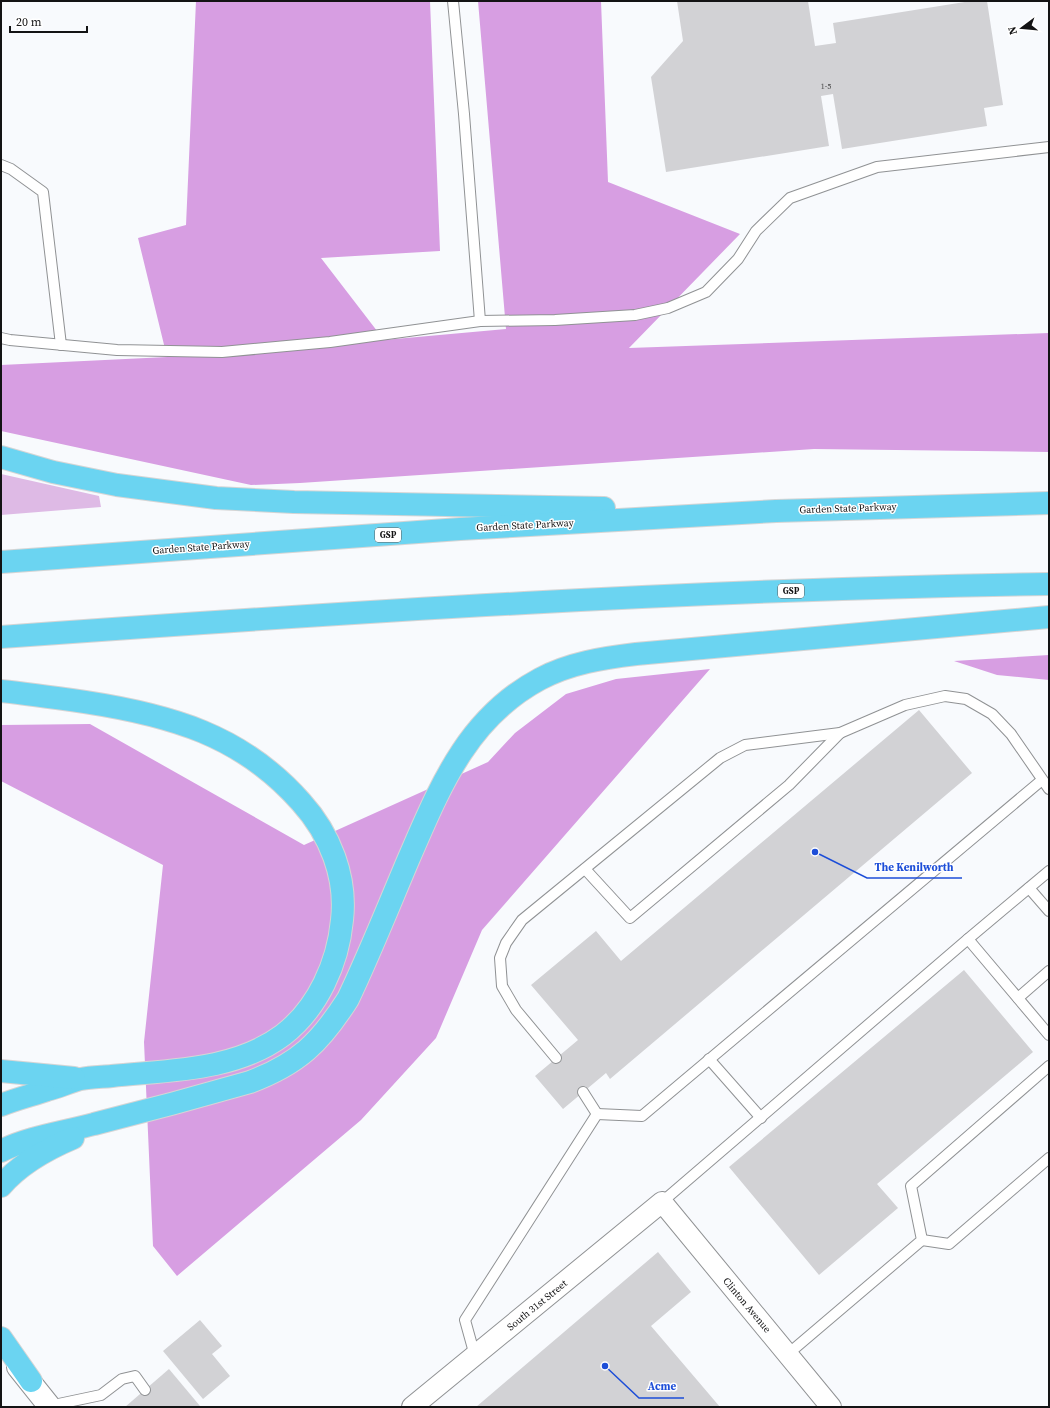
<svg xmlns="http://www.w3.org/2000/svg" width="1050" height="1408" font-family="'Source Serif 4',serif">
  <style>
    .green { fill: #debae5 }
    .forest { fill: #d79ee2 }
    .building { fill: #d2d2d5 }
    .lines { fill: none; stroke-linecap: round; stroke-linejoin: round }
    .service-casing { stroke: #909294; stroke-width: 12 }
    .minor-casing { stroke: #909294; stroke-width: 22 }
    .secondary-casing { stroke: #909294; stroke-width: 24 }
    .motorway-casing { stroke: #d5d5d5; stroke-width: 24 }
    .service { stroke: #fff; stroke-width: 10 }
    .minor { stroke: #fff; stroke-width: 20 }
    .secondary { stroke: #fff; stroke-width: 22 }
    .motorway { stroke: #6bd4f1; stroke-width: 22 }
    .labels { text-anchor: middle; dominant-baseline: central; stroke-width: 3; stroke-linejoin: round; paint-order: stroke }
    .number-label { font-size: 8px; fill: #434344 }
    .shield { fill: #fff; stroke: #5a5a5a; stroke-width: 1 }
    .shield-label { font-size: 9px; font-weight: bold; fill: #131314 }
    .street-label { font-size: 10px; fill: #131314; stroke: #fff }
    .leader { fill: none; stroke: #1d4ed8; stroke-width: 1.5 }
    .callout-dot { fill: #1d4ed8; stroke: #fff; stroke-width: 1.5 }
    .callout-label { font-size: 11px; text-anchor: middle; font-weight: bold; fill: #1d4ed8; stroke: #fff; stroke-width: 3; stroke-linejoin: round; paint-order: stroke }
  </style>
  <rect width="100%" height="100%" fill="#f8fafd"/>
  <path class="green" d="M1,474l98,22 2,11 -100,8z"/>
  <g class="forest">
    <path d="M196,1h234l10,250 -119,7 63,82 122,-11 -28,-328h123l7,181 132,52 -111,114 420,-15v119l-235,-3 -514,34 -49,2 -250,-54v-66l166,-8 -29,-119 48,-13z"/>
    <path d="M1049,655v25l-52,-5 -43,-14z"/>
    <path d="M710,669l-228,261 -46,108 -75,82 -184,156 -24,-30 -9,-204 19,-177 -162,-84v-56l89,-1 214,121 184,-83 27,-29 51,-39 50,-15z"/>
  </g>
  <g class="building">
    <path d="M677,1h131l7,45 21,-3 -3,-20 138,-22h16l16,104 -19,3 3,18 -145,23 -9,-55 -12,2 8,50 -163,26 -15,-95 32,-36z"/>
    <path d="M919,710l53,63 -362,306 -4,-6 -43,36 -28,-33 43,-36 -47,-55 65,-54 25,30z"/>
    <path d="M964,970l69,82 -156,132 21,24 -79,67 -90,-108z"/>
    <path d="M658,1252l33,40 -40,34 69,81h-244z"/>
    <path d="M200,1320l22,26 -10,8 18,22 -27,23 -40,-48z"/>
    <path d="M169,1369l31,37v1h-75z"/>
  </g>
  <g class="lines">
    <g class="service-casing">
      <g id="service">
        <path d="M453,1l11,113 16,207"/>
        <path d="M1,165l10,4 32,23 18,153"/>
        <path d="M1,338l9,2 107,10 105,2 108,-10 150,-21 75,-1 80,-5 33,-7 38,-16 32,-33 18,-28 34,-33 87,-31 172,-20"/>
        <path d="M585,869l45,49 159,-133 51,-52"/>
        <path d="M1029,888l20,23"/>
        <path d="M968,939l81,96"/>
        <path d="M1018,998l31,-27"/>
        <path d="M556,1058l-40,-48 -14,-24 -2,-28 6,-15 16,-23 198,-162 25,-13 95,-12 65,-28 40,-9 21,3 26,15 19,20 38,55"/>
        <path d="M709,1059l52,59"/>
        <path d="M583,1092l14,22"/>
        <path d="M597,1114l45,2 400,-336"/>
        <path d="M662,1202l306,-263 81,-68"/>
        <path d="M922,1240l27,4 100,-86"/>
        <path d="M788,1354l134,-114 -11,-54 138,-120"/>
        <path d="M475,1356l-10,-36 132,-206"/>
        <path d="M49,1406l52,-11 21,-16 13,-3 10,14"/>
      </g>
    </g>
    <g class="minor-casing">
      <path id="minor" d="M412,1407l250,-205 169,205"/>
    </g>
    <g class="secondary-casing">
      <path id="secondary" d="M18,1367l32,40"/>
    </g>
    <g class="motorway-casing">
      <g id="motorway">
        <path d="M1,457l52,15 64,13 99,13 78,4 310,6"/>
        <path d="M1,562l459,-33 316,-18 273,-8"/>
        <path d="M1,637c349,-25 698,-48 1048,-53"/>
        <path d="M1,691c28,3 56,7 84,11 85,13 157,33 216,100 29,32 46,75 41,118 -4,43 -24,88 -59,115 -48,36 -114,35 -171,41 -10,1 -21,1 -31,3 -11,3 -23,8 -34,11 -15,5 -31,9 -46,15"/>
        <path d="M1,1071l73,7"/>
        <path d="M1,1151c27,-14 64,-19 93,-27 52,-13 104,-27 156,-42 48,-18 70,-39 98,-83 22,-46 41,-94 61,-141 31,-71 58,-140 131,-179 30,-16 63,-21 96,-25l413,-37"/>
        <path d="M1,1186c18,-21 46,-37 72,-48"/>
        <path d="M1,1338l30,43"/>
      </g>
    </g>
    <use href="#service" class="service"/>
    <use href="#minor" class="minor"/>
    <use href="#secondary" class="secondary"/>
    <use href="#motorway" class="motorway"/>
  </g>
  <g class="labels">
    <g class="number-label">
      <text x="826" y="86">1-5</text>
    </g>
    <g class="shield">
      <rect x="375" y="528" width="26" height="14" rx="3"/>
      <rect x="778" y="584" width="26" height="14" rx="3"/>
    </g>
    <g class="shield-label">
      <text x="388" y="535">GSP</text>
      <text x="791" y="591">GSP</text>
    </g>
    <g class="street-label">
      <text transform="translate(848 508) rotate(-2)">Garden State Parkway</text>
      <text transform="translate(525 525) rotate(-3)">Garden State Parkway</text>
      <text transform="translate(201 547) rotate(-4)">Garden State Parkway</text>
      <text transform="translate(537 1305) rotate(-39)">South 31st Street</text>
      <text transform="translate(747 1305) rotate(50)">Clinton Avenue</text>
    </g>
  </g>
  <path class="leader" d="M815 852L867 878H962M605 1366L639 1398H684"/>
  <g class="callout-dot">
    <circle cx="815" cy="852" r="4"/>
    <circle cx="605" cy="1366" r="4"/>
  </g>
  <g class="callout-label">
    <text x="914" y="871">The Kenilworth</text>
    <text x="662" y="1390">Acme</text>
  </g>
  <rect width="1050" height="1408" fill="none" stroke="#131314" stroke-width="4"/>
  <g transform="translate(1022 28) rotate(254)" stroke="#ffffff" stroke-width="3" paint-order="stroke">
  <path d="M0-3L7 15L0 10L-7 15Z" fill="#131314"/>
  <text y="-6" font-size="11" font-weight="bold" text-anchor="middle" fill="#131314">N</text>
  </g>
  <path d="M10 26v6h77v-6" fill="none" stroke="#131314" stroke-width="2"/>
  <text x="16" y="26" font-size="12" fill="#131314" stroke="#ffffff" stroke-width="3" paint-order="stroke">20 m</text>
</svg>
